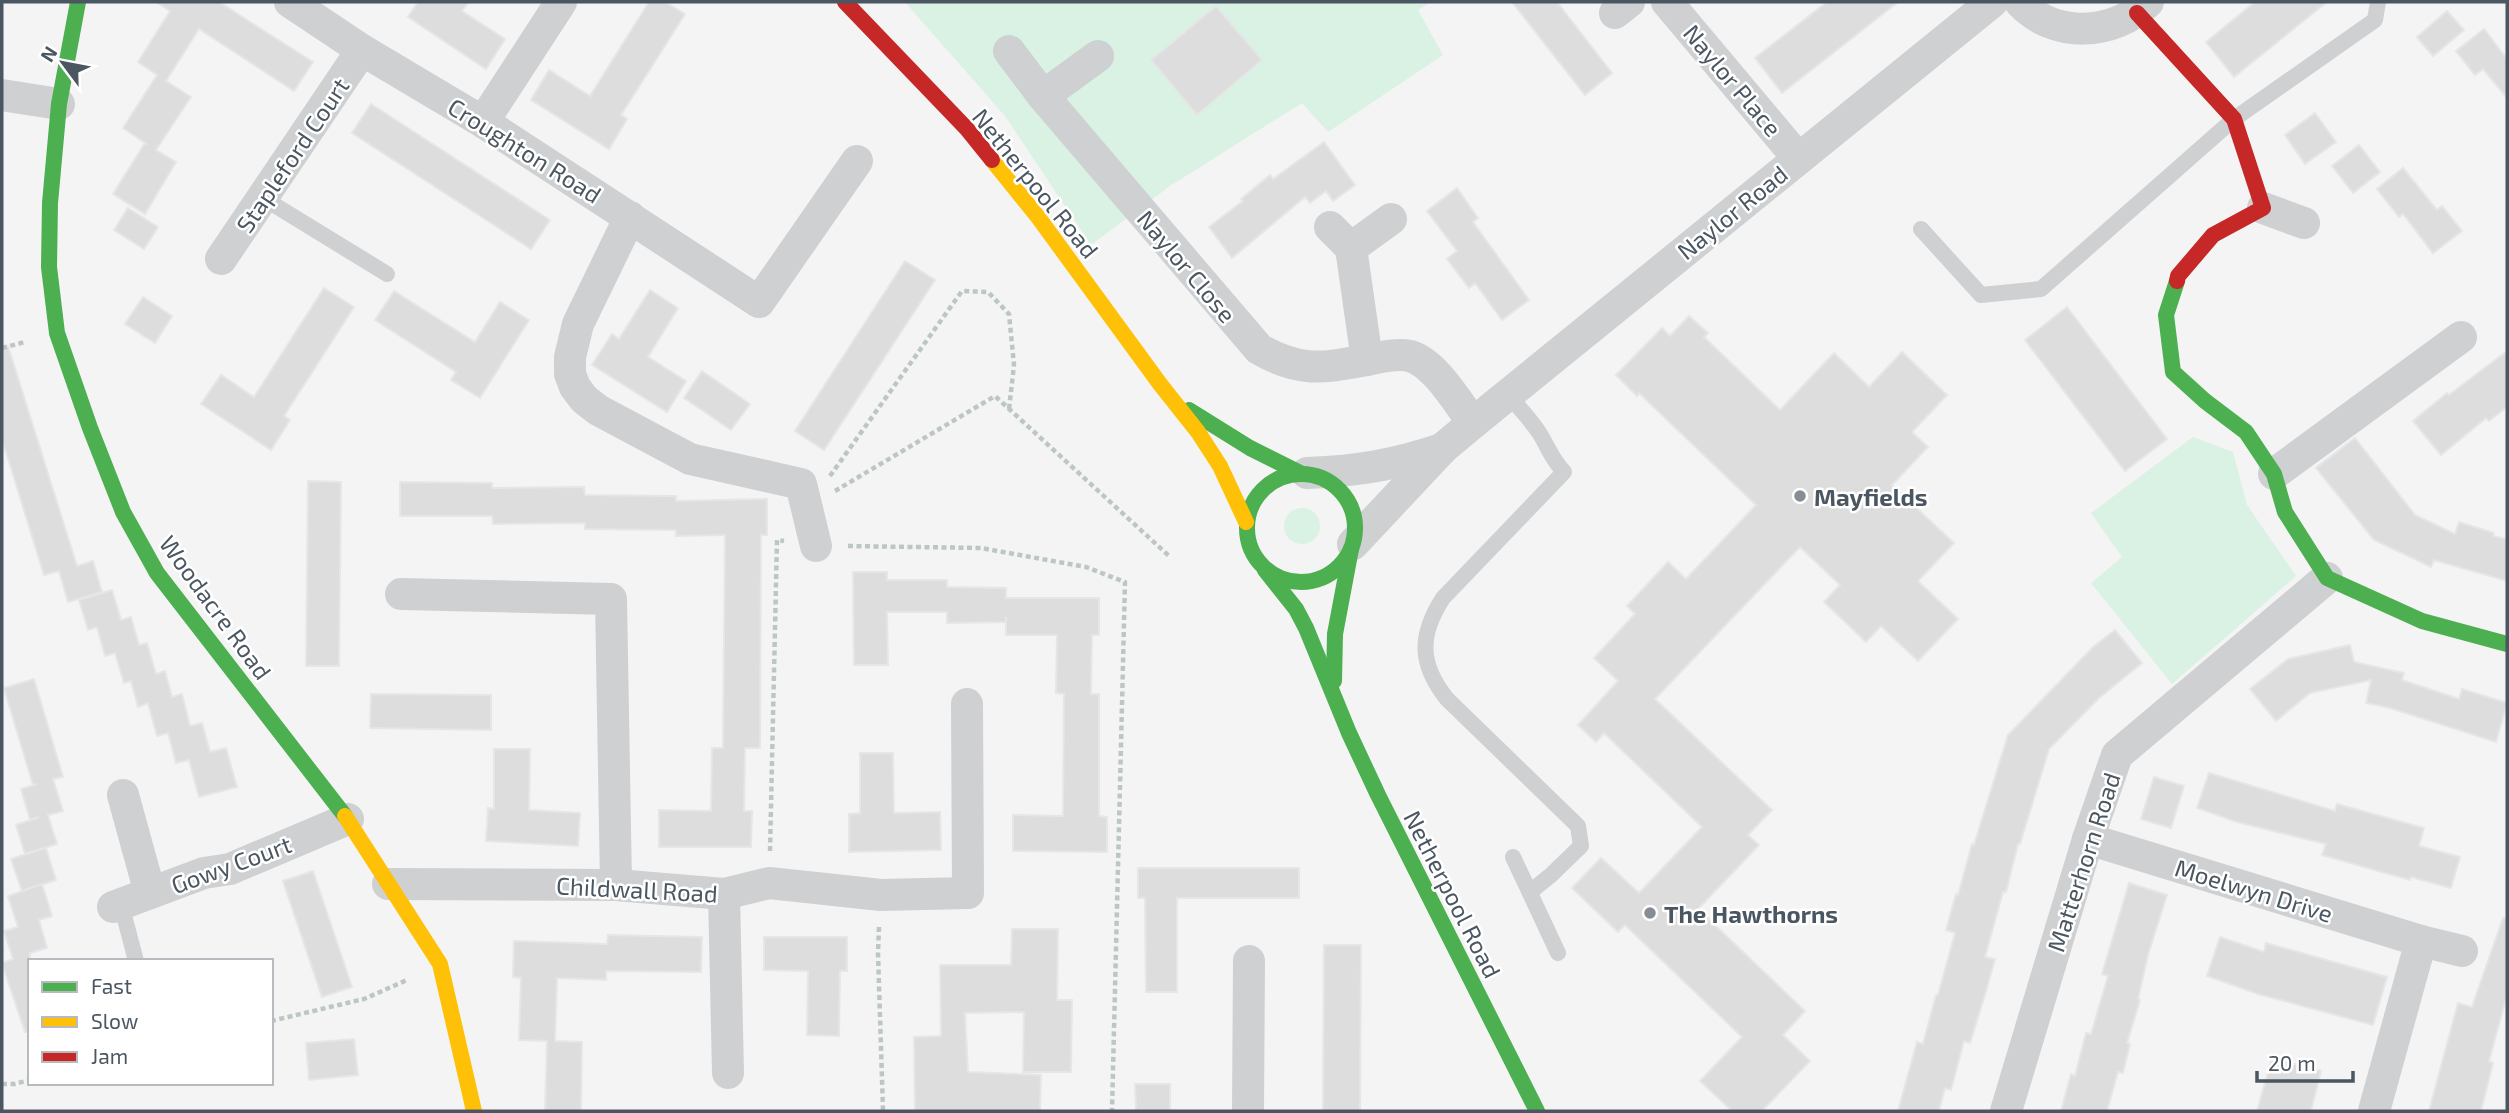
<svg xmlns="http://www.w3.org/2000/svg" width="2509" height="1113" font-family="'Exo 2',sans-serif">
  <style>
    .green { fill: #d9f2e3 }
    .building { fill: #ddddde; stroke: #e5e6e7; stroke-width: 2 }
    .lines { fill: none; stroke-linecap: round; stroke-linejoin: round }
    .path { stroke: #bcc7c4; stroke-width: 4.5; stroke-dasharray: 5 3.5; stroke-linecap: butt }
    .lane { stroke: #ced0d2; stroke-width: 16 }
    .street { stroke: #ced0d2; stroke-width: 32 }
    .fast { stroke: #4caf50; stroke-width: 16 }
    .slow { stroke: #ffc107; stroke-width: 16 }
    .jam { stroke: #c62828; stroke-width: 16 }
    .poi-dot { fill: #868d94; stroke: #fff; stroke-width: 2.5 }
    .labels { text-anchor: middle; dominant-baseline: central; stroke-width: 5; stroke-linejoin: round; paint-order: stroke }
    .street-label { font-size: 24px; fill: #4a5661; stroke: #fff }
    .poi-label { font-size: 24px; font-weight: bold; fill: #4a5661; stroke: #fff; text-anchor: start }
  </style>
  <rect width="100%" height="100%" fill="#f4f4f4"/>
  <g class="green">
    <path d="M905,2h526l-13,8 25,45 -115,77 -26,-29 -132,83 -79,59 -86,-129z"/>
    <path d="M2193,437l40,15 14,53 49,71 -124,108 -81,-101 31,-26 -31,-44z"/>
    <circle cx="1302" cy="526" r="18"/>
  </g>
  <g class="building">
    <path d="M156,2h63l94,60 -19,29 -95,-62 -33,52 25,16 -35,53 20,12 -31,52 -32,-20 32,-51 3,2 -25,-17 34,-53 -19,-13 32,-51z"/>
    <path d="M418,2h51l-7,9 43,28 -19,30 -78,-52z"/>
    <path d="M649,2h16l20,12 -64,101 6,4 -18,30 -78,-49 18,-30 41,26z"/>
    <path d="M1512,2h45l55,71 -27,22z"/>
    <path d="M1827,2h71l-116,91 -27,-35z"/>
    <path d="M2255,2h72l-93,75 -28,-35z"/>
    <path d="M1216,6l46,54 -65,55 -46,-55z"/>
    <path d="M2447,11l17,19 -31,26 -16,-19z"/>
    <path d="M2484,29l23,30v39l-24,-29 -8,6 -19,-24z"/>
    <path d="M371,104l179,116 -19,29 -179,-116z"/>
    <path d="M2315,113l21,29 -31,22 -20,-29z"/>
    <path d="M1324,142l31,43 -22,16 -7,-10 -16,12 -5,-6 -73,61 -23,-31 34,-26 -2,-2 29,-24 3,4z"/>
    <path d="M2359,145l21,27 -27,21 -21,-27z"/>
    <path d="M2403,168l34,42 5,-4 20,25 -29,22 -30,-39 -4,3 -22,-28z"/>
    <path d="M1457,188l21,30 -5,4 56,78 -27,20 -27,-37 -6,5 -22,-29 10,-8 -30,-40z"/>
    <path d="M128,208l30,19 -14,22 -30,-19z"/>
    <path d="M905,261l30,19 -111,170 -29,-19z"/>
    <path d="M324,288l30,19 -70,109 6,4 -19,30 -70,-46 20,-29 33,22z"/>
    <path d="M650,290l28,18 -30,49 38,24 -19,31 -75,-47 20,-31 7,5z"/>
    <path d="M394,291l81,51 25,-40 29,18 -49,78 -29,-18 5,-8 -81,-52z"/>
    <path d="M143,297l29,19 -17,27 -30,-19z"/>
    <path d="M2067,307l100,132 -42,32 -100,-131z"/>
    <path d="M1689,316l19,17 -4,4 76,73 54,-57 35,34 33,-35 45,43 -35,37 16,15 -36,38 62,58 -36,38 40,38 -40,42 -37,-35 -15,16 -42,-40 16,-17 -40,-38 -145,152 117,111 -24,25 11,10 -61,64 107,102 -22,24 27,26 -48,50h-30l-32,-30 42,-44 -117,-112 -7,7 -46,-44 29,-30 38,35 63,-66 -98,-94 -8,9 -18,-17 40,-44 -24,-23 41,-44 -8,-8 41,-44 18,17 70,-74 -117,-112 -2,3 -21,-21 46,-47 8,8z"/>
    <path d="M8,346l69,220 16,-5 9,31 -34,10 -9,-31 -15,4 -42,-136v-92z"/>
    <path d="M2507,351v56l-18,14 -3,-3 -45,37 -28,-34 34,-28 2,2z"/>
    <path d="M702,371l48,33 -19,26 -47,-32z"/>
    <path d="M2355,438l60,77 40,19 4,-12 35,11 -1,3 14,3v42l-73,-21 -3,7 -57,-27 -58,-72z"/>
    <path d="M308,481l33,1 -2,184h-33z"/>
    <path d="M400,482l92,1v5l92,-1 1,8 91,1v5l91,-2v36h-6l-1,213h-15l-1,63h8l-1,36h-92v-37l52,1 1,-63h11l2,-213 -49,1v-6l-91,-1v-6l-92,1 -1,-8h-92z"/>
    <path d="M853,572h34v8h60v7l59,1v10h93v37h-7l-1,59h8v122l8,1v35l-94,-1v-36l50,1 1,-122 -8,-1 1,-58h-51v-18v5l-59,1v-11h-60l1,53h-34z"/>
    <path d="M112,590l9,30 10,-3 8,28 8,-2 9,31 9,-3 7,26 10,-3 8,32 12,-3 8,29 16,-4 11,39 -38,10 -10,-37 -13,3 -8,-30 -11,3 -9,-33 -10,4 -7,-26 -7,2 -9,-30 -10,3 -8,-29 -9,3 -9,-30z"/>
    <path d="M2115,630l27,33 -43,35 -50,51 -29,95h-2l-12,48h-3l-18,65 10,2 -10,36 -15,48 -6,-2 -13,49 -6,-2 -6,23h-41l19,-69 6,2 13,-49h2l17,-62 -9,-3 10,-36 2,1 14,-51 2,1 34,-110 85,-88z"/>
    <path d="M2350,645l4,17 50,11 -2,7 57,19 3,-10 45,14 -11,39 -106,-34 -24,-5 5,-23 -61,13 -34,28 -26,-32 38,-30z"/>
    <path d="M34,679l29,98 -10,2 10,32 -15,4 9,29 -32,10 -9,-29 23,-8 -9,3 -9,-31 16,-5 -4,1 -29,-97z"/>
    <path d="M371,694l120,1v35l-121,-2z"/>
    <path d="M494,749h36l-1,61 51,3 -2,33 -92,-5 2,-33 6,1z"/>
    <path d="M860,753h33l1,60 46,-1 1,38 -92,2v-38l11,-1z"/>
    <path d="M2209,773l126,38 2,-7 87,24 -5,18 41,11 -9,31 -40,-11 -1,3 -88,-25 4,-11 -89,-22 -40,-14z"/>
    <path d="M2154,777l30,9 -13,42 -30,-9z"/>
    <path d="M46,848l10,32 -34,11 -11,-32z"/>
    <path d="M1138,868h161v30h-122v94h-31l-1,-94h-7z"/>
    <path d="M313,871l39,116 -30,10 -39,-116z"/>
    <path d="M2129,883l38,12 -19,60 -10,44 2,1 -13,43 3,1 -7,29 -5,-1 -11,39h-46l10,-37 4,2 11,-43 5,1 17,-58 -6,-2z"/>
    <path d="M42,884l10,32 -13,4 8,28 -17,5v78l-5,1 -23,-69 11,-4 -9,-28 14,-4 -10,-31z"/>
    <path d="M2503,918h4v77l-18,66 4,2 -12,48h-52l29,-108 14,4z"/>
    <path d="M1012,929h46l-1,71h15l-1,72h-48l1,-60 -59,1 3,59 73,3 -1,36h-125l-1,-74 27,-1 -1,-71h71z"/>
    <path d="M608,935l94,2 -1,35 -95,-1v9l-49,-2 -2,63 27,1 -1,69h-36l2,-70 -28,-1 2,-62 -8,-1 1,-36 93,3z"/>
    <path d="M764,937h83v34h-7l-1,65 -32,-1 1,-64 -44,-1z"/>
    <path d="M2220,937l44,15 2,-9 121,34 -14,48 -115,-31 -51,-18z"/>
    <path d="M1324,945h37l-1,166h-37z"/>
    <path d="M354,1039l4,36 -49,5 -3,-37z"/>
    <path d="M2272,1058l49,13 -10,40h-54z"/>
    <path d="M1135,1084h35v27h-34z"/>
  </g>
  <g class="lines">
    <g class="path">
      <path d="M2,348l23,-6"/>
      <path d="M830,476l132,-185 26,1 21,22 5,51 -5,44"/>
      <path d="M835,491l160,-95 174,160"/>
      <path d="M848,546l133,2 105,19 39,15 -13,529"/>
      <path d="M770,851l7,-311 7,1"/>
      <path d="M879,927l-1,26 5,158"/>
      <path d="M271,1021l93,-22 43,-19"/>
      <path d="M2,1084h12l16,-4"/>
    </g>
    <g class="lane">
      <path d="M263,198l124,76"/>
      <path d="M1921,229l60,66 60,-6 193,-170 141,-99 3,-18"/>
      <path d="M1508,395c11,12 23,25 32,39 9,15 11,24 24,38l-121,126c-24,37 -24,66 4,101l131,127 3,20 -30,29 -21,17"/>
      <path d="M1513,857l45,96"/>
      <path d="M121,904l15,57"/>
    </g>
    <g class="street">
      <path d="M290,2l72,48 121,72 276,180 98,-141"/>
      <path d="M1667,2l131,156"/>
      <path d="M2020,2c34,37 94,34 128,0"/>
      <path d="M1615,13l14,-11"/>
      <path d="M1009,51l34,45 216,253c41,24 64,19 108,11"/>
      <path d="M2,95l57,9"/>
      <path d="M1043,96l55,-40"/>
      <path d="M483,122l78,-120"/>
      <path d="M2263,208l41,15"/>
      <path d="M630,217l-52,107 -8,33v17l5,13 9,12 14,11 92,49 111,25 15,62"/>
      <path d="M1330,227l21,21 40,-29"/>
      <path d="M1351,248l16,112c15,-3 29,-7 43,-4 25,7 48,47 63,67"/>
      <path d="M221,259l141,-209"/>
      <path d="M1307,473c51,-2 87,-8 135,-24"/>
      <path d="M2274,474l187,-137"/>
      <path d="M1353,544l90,-96 30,-25 519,-421"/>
      <path d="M401,594l210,5 5,286"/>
      <path d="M123,795l27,98"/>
      <path d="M2088,839l333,102 41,10"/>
      <path d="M388,884l228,1 108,9 45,-11 112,12 87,-2 -1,-189"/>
      <path d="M724,894l4,179"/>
      <path d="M113,907l91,-34 26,-4 118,-50"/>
      <path d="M1248,1111l1,-150"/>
      <path d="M2006,1111l82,-272 29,-84 210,-177"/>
      <path d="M2374,1111l47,-170"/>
    </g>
    <g class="fast">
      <path d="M78,2l-19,102 -9,99 -1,64 8,66 33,95 33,84 34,61 188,243"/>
      <path d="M2177,281l-11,34 7,57 32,29 41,31 28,42 11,38 42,66 95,43 85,23"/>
      <path d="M1189,410l61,38 50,25"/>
      <circle cx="1301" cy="528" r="54"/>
      <path d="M1265,570l31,39 10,19 43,105 29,62 159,316"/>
      <path d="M1334,681l1,-47 16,-85"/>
    </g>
    <g class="slow">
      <path d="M992,160l46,57 122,167 38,48 22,34 26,56"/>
      <path d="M345,816l95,148 34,147"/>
    </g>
    <g class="jam">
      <path d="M845,2l122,127 25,31"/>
      <path d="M2137,13l97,106 29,89 -50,27 -35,41 -1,5"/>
    </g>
  </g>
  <g class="poi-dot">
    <circle cx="1800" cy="496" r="7"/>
    <circle cx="1650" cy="913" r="7"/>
  </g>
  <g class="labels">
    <g class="street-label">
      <text transform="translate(1733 80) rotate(50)">Naylor Place</text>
      <text transform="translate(525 150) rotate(32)">Croughton Road</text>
      <text transform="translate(292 155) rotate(-56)">Stapleford Court</text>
      <text transform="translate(1036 183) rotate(51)">Netherpool Road</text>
      <text transform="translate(1732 212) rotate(-39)">Naylor Road</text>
      <text transform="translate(1187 266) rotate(50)">Naylor Close</text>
      <text transform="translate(216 607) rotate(54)">Woodacre Road</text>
      <text transform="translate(2083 862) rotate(-72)">Matterhorn Road</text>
      <text transform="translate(231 864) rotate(-20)">Gowy Court</text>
      <text transform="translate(637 889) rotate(3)">Childwall Road</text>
      <text transform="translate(2254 890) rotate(17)">Moelwyn Drive</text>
      <text transform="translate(1453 894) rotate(63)">Netherpool Road</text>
    </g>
    <g class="poi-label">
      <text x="1814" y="496">Mayfields</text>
      <text x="1664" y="913">The Hawthorns</text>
    </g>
  </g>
  <rect width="2509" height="1113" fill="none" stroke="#4a5661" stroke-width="7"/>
  <rect x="28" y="959" width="245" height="126" fill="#ffffff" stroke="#b7bbc0" stroke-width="2"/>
  <rect x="42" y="982" width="35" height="10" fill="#4caf50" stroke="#b7bbc0" stroke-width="2"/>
  <text x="91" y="994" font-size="21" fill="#4a5661">Fast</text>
  <rect x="42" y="1017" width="35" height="10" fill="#ffc107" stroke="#b7bbc0" stroke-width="2"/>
  <text x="91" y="1029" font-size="21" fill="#4a5661">Slow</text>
  <rect x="42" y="1052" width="35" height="10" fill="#c62828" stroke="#b7bbc0" stroke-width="2"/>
  <text x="91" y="1064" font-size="21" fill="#4a5661">Jam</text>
  <g transform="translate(63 63) rotate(302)" stroke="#ffffff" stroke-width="5" paint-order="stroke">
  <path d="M0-5L12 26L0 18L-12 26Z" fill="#4a5661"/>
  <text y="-10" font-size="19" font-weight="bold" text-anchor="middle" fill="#4a5661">N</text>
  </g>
  <path d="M2257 1071v10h96v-10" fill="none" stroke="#4a5661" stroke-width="3.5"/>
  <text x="2268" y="1071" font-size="21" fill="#4a5661" stroke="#ffffff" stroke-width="5" paint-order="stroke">20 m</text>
</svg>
